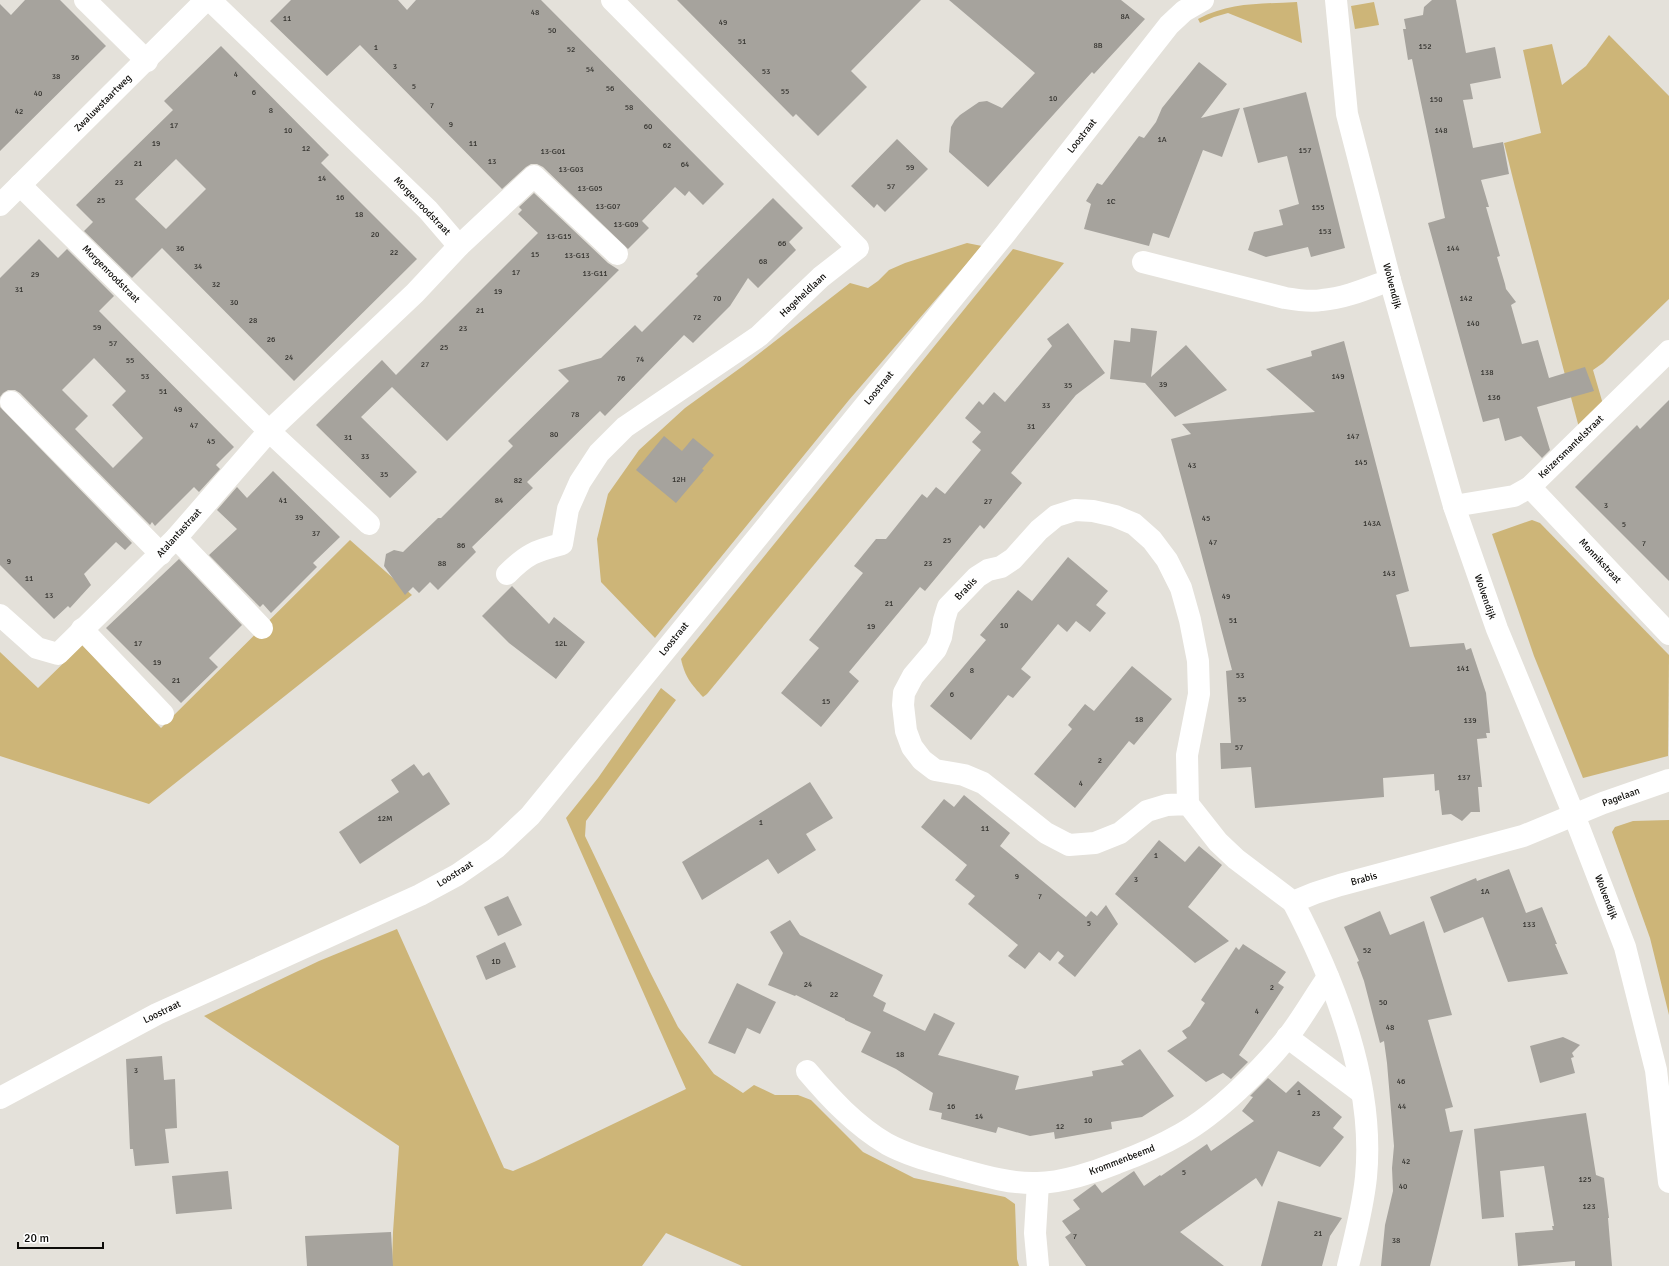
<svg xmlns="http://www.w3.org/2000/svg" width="1669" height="1266" font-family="Signika,sans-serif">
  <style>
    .green { fill: #cdb578 }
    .building { fill: #a6a39d; fill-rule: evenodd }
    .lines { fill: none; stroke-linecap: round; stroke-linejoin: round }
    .minor { stroke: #fff; stroke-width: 22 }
    .labels { text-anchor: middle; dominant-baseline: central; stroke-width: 3; stroke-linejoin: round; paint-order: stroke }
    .number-label { font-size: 8px; fill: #33322e }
    .street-label { font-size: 10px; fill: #0d0c09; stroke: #fff }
  </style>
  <rect width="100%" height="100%" fill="#e4e1da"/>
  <g class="green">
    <path d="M1297,2l5,41 -74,-30 -14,4 -14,6 -2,-4c32,-17 64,-15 99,-17z"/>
    <path d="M1374,2l5,23 -24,4 -4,-23z"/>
    <path d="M1609,35l60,61v203l-66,64 -10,7 12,41 -24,24 -66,-248 -11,-44 37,-10 -18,-83 29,-6 10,41 24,-19z"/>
    <path d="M967,243l15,3 -133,154 -194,238 -54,-56 -4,-43 11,-45 31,-44 46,-42 58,-42 107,-83 18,5 10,-7 11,-11 16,-7z"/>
    <path d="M1013,249l51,14 -357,431 -4,3c-12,-13 -18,-20 -22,-38z"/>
    <path d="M1532,520l8,3 129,132 -1,101 -85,22 -49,-122 -42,-122z"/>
    <path d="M350,540l62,55 -263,209 -149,-48v-104l38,36 44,-43 79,83z"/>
    <path d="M661,688l15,12 -90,121 -1,15 65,136 28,55 36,47 29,19 11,-8 21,10h23l13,5 52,52 51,26 91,19 10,7 2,55 2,7h-277l-76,-33 -24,33h-250l1,-34 6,-86 -195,-130 115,-55 78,-32 107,239 9,3 21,-9 152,-73 -120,-271 32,-40z"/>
    <path d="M1669,820v195l-19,-77 -38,-106 3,-5 18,-6z"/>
  </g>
  <g class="building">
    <path d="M25,0h35l46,46 -106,105v-147l11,11z"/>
    <path d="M291,0h107l9,10 9,-10h125l183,184 -21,21 -14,-14 -4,5 -10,-9 -33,34 7,7 -21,21 -85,-82 -6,-3h-6l-5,3 -24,22 -142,-144 -33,31 -57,-55z"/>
    <path d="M677,0h244l-70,71 16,16 -49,49 -22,-22 -3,3z"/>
    <path d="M949,0h172l24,19 -51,55 -2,-2 -104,115 -39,-35 2,-25 4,-7 5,-5 19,-13 8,-1 15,7 33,-35z"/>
    <path d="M1432,0h24l10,53 29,-6 6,31 -31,6 3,15 -10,1 10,48 30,-6 6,32 -28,6 8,27h-3l14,49 -3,1 8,27 1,5 10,13 -5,3 11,39 16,-4 11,38 36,-11 9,24 -57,16 13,43 -8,8 -21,-22 -16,5 -6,-23 -16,4 -55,-199 17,-5 -31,-149 -2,-10 -4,1 -5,-31h3l-2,-10 19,-4 1,-8z"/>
    <path d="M221,46l108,109 -8,8 96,96 -123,122 -132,-133 -30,30 -48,-47 9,-9 -17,-17 97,-95 -9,-9zM176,159l30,30 -40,40 -31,-30z"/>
    <path d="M1199,62l28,22 -26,34 39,-10 -18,49 -19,-7 -34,88 -16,-5 -4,13 -65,-17 7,-25 -5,-3 11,-18 5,2 37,-49 5,2 12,-16 6,-14z"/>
    <path d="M1306,92l39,156 -34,9 -3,-10 -42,10 -18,-7 6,-18 29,-7 -4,-15 20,-6 -12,-48 -29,7 -15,-55z"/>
    <path d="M897,139l31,30 -43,43 -8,-8 -3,4 -23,-22z"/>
    <path d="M534,193l74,70 11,7 -172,171 -55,-54 -31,30 56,55 -27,26 -74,-73 66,-65 14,15 142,-142 -20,-19 4,-4 -3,-3z"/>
    <path d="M773,198l30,30 -14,14 7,8 -38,38 -10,-10 -18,28 -37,37 -9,-8 -79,81 -5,-5 -73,71 6,6 -61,59 4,5 -38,38 -8,-8 -11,11 -6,-6 -8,8 -21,-29 2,-12 8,-4 9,2 35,-34h3l72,-72 -5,-5 61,-60 -11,-11 43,-12 34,-33 7,7 56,-56 -2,-2z"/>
    <path d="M39,239l19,19 9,-9 47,47 -15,15 135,136 -18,18 4,4 -21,23 -5,-5 -39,39 -3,-4 -2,3 -130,-132 -5,-3h-7l-5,3 -3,4v-119zM94,358l32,33 -14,14 31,33 -30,30 -38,-39 13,-13 -26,-26z"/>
    <path d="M1068,323l37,50 -29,22 -65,78 11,10 -38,46 -4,-4 -55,66 -5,-4 -71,85 10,9 -38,46 -40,-34 38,-45 -10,-8 54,-67 -9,-7 22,-27h10l36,-45 5,4 9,-11 9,7 36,-44 -9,-8 9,-10 -16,-14 14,-17 4,4 11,-13 11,10 47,-56 -5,-7z"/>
    <path d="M1131,328l26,3 -6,46 35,-32 41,45 -52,27 -30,-34 -35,-4 4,-39 16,2z"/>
    <path d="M1344,341l65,250 -13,4 14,52 54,-4 2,7 5,-2 15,45 4,40h-4l1,5 -10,1 5,48h-4l2,25h-9l-9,9 -11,-7 -9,1 -3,-25 -4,1 -1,-17 -51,4 1,19 -129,11 -4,-41 -30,2 -1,-26h11l-5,-72 6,-1 -61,-231 20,-5 -9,-10 133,-12 -49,-43 46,-13 -1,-5z"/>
    <path d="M1669,400v181l-94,-94 62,-62 3,4z"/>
    <path d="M0,407l132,136 -7,7 -9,-8 -32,32 7,11 -21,23 -2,-2 -14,13 -54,-54z"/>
    <path d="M664,436l18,15 11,-13 21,17 -12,14 2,1 -28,33 -40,-33z"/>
    <path d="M273,471l67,66 -27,26 4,4 -46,46 -8,-9 -3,3 -51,-52 28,-26 -20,-19 20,-23 10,11z"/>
    <path d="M1068,557l40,34 -12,14 10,8 -16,19 -14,-11 -9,11 -9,-8 -37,45 10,8 -18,21 -5,-3 -37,45 -41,-34 56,-66 -6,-5 38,-45 14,11z"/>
    <path d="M179,559l63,66 -33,33 9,9 -37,36 -75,-75z"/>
    <path d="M512,586l37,38 5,-7 31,25 -29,37 -47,-36 -27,-27z"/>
    <path d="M1132,666l40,33 -38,46 -5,-4 -54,67 -41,-34 38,-45 -4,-4 17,-21 9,7z"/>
    <path d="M414,764l9,12 6,-4 21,32 -90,60 -21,-32 60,-40 -8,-12z"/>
    <path d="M810,782l23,36 -27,16 10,16 -38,24 -10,-15 -66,41 -20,-38z"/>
    <path d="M964,795l46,38 -10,13 86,71 5,-6 6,5 9,-11 12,19 -43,53 -17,-14 6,-7 -6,-5 -8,10 -11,-9 -14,17 -17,-13 10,-11 -50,-41 7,-8 -20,-16 12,-15 -46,-38 23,-28 10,8z"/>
    <path d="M1159,840l26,22 14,-16 23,19 -34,42 41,34 -34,22 -80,-69z"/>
    <path d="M1509,869l17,44 16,-6 15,37h-2l13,30 -60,8 -25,-65 -39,16 -14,-36 46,-19 1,3z"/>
    <path d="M508,896l14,29 -24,11 -14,-29z"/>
    <path d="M1380,911l10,24 34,-14 28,94 -24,5 25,87 -8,2 5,23 13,-2 -33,136h-49l4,-41 8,-34 -1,-23 2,-22 -7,-83 -3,-22 -4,2 -16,-62 -7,-19 2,-1 -15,-34z"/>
    <path d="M790,920l10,15 83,40 -10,21 13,7 -3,8 42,20 9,-18 21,10 -17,32 81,21 -4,14 78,-14 -1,-5 32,-6 -3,-4 19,-12 34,47 -32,21 -31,5 1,7 -57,10 -1,-7 -24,4 -32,-9 -2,6 -55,-14 1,-6 -13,-3 4,-17 -37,-24 -35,-17 10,-20 -26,-12v-1l-49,-24 -1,1 -27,-11 15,-32 -13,-21z"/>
    <path d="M505,942l11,25 -30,13 -10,-24z"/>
    <path d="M1243,944l43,28 -8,11 6,4 -45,68 9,7 -17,17 -8,-6 -17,9 -39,-31 20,-13 -5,-7 8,-5 15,-23 -4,-3 35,-53 3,3z"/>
    <path d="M737,983l39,19 -16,32 -13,-6 -12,26 -27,-11z"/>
    <path d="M1563,1037l17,8 -8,8 2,4 -3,1 4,15 -35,10 -10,-37z"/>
    <path d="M162,1056l2,24 11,-1 2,49 -12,1 4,34 -34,3 -2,-17h-3l-4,-90z"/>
    <path d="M1268,1078l18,15 12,-12 44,36 -9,11 11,9 -24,30 -42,-16 -16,36 -6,-9 -76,54 44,34h-138l-21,-29 6,-4 -9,-12 18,-12 -7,-9 22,-16 7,9 32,-22 10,15 16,-11 1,1 46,-32 4,7 43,-30 -12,-10 11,-14 -3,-1z"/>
    <path d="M1586,1113l10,62 8,3 5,40h-1l4,48h-37v-5l-57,5 -3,-33 38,-3 -1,-4h2l-10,-60 -44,5 4,46 -22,2 -8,-90z"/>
    <path d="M228,1171l4,38 -56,5 -4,-38z"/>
    <path d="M1278,1201l64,17 -12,18 -8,30h-61z"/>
    <path d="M391,1232l2,34h-86l-2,-30z"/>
  </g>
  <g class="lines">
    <g class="minor">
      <path d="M85,0l62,61"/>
      <path d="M1336,0l11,114 43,166 64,226 43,123 77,186 51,132 31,123 13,112"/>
      <path d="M20,185l249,246 146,-138 44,-47 -31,-36 -218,-210"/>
      <path d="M0,205l206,-205"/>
      <path d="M459,246l75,-70 83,78"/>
      <path d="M1143,262l142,36c12,2 25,4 37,2 24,-2 46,-12 68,-20"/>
      <path d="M11,402l150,152"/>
      <path d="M1530,487l139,147"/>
      <path d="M1454,506l60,-10 16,-9 139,-136"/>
      <path d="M176,538l86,90"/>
      <path d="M507,574c20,-20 28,-23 55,-30l6,-35 12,-27 19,-29 26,-26 134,-91 62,-59 37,-29 -246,-248"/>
      <path d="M0,615l37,33 21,6 118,-116 93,-107 100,93"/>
      <path d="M82,629l81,85"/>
      <path d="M1188,804l-21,1 -20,6 -27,22 -25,10 -26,2 -23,-12 -63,-50 -19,-8 -29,-5 -13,-10 -10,-13 -6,-16 -3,-26 1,-12 9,-17 23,-27 5,-12 3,-17 4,-13 29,-30 11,-7 13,-3 12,-8 26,-29 17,-14 19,-6 18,1 22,5 19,8 18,16 15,20 14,28 9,32 8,41 1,33 -12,61 1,49 30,38 18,17 57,43 22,-9 25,-8 183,-49 80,-33 66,-23"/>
      <path d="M1293,902c43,82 82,181 73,275 -3,30 -11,60 -18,89"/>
      <path d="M1287,1037l75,56"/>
      <path d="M807,1071c23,27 49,55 80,73 22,12 48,18 72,25 25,7 52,15 78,14 24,0 58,-11 80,-20 22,-8 43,-17 64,-29 37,-21 79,-63 106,-96 15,-19 27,-41 41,-61"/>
      <path d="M0,1098l157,-84 263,-119 37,-20 39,-27 34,-32 475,-582 164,-209 15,-14 19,-11"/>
      <path d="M1038,1183l-3,50 3,33"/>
    </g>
  </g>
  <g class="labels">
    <g class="number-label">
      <text x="535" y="12">48</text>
      <text x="1125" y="16">8A</text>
      <text x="287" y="18">11</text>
      <text x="723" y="22">49</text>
      <text x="552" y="30">50</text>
      <text x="742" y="41">51</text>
      <text x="1098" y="45">8B</text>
      <text x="1425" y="46">152</text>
      <text x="376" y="47">1</text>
      <text x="571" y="49">52</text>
      <text x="75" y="57">36</text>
      <text x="395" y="66">3</text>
      <text x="590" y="69">54</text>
      <text x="766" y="71">53</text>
      <text x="236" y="74">4</text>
      <text x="56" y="76">38</text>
      <text x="414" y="86">5</text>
      <text x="610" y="88">56</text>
      <text x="785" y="91">55</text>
      <text x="254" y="92">6</text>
      <text x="38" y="93">40</text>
      <text x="1053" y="98">10</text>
      <text x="1436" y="99">150</text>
      <text x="432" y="105">7</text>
      <text x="629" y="107">58</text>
      <text x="271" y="110">8</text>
      <text x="19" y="111">42</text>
      <text x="451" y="124">9</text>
      <text x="174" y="125">17</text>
      <text x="648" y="126">60</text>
      <text x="288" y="130">10</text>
      <text x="1441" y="130">148</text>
      <text x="1162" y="139">1A</text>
      <text x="156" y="143">19</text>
      <text x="473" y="143">11</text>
      <text x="667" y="145">62</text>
      <text x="306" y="148">12</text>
      <text x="1305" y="150">157</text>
      <text x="553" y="151">13-G01</text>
      <text x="492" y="161">13</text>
      <text x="138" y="163">21</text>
      <text x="685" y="164">64</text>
      <text x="910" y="167">59</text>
      <text x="571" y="169">13-G03</text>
      <text x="322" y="178">14</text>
      <text x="119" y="182">23</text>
      <text x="891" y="186">57</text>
      <text x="590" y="188">13-G05</text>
      <text x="340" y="197">16</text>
      <text x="101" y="200">25</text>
      <text x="1111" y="201">1C</text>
      <text x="608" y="206">13-G07</text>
      <text x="1318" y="207">155</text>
      <text x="359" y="214">18</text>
      <text x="626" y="224">13-G09</text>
      <text x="1325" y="231">153</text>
      <text x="375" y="234">20</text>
      <text x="559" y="236">13-G15</text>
      <text x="782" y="243">66</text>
      <text x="180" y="248">36</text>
      <text x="1453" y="248">144</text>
      <text x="394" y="252">22</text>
      <text x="535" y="254">15</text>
      <text x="577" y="255">13-G13</text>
      <text x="763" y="261">68</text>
      <text x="198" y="266">34</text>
      <text x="516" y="272">17</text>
      <text x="595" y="273">13-G11</text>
      <text x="35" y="274">29</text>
      <text x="216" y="284">32</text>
      <text x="19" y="289">31</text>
      <text x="498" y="291">19</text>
      <text x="717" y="298">70</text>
      <text x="1466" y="298">142</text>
      <text x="234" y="302">30</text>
      <text x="480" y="310">21</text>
      <text x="697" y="317">72</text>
      <text x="253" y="320">28</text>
      <text x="1473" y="323">140</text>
      <text x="97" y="327">59</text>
      <text x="463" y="328">23</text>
      <text x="271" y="339">26</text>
      <text x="113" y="343">57</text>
      <text x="444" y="347">25</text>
      <text x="289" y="357">24</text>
      <text x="640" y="359">74</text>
      <text x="130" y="360">55</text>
      <text x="425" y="364">27</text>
      <text x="1487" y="372">138</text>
      <text x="145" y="376">53</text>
      <text x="1338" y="376">149</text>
      <text x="621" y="378">76</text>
      <text x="1163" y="384">39</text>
      <text x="1068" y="385">35</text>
      <text x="163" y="391">51</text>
      <text x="1494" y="397">136</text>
      <text x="1046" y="405">33</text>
      <text x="178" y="409">49</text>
      <text x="575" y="414">78</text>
      <text x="194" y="425">47</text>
      <text x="1031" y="426">31</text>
      <text x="554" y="434">80</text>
      <text x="1353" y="436">147</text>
      <text x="348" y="437">31</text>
      <text x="211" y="441">45</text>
      <text x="365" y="456">33</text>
      <text x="1361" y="462">145</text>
      <text x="1192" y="465">43</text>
      <text x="384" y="474">35</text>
      <text x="679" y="479">12H</text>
      <text x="518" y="480">82</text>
      <text x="283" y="500">41</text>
      <text x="499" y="500">84</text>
      <text x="988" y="501">27</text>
      <text x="1606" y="505">3</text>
      <text x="299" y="517">39</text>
      <text x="1206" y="518">45</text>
      <text x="1372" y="523">143A</text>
      <text x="1624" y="524">5</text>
      <text x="316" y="533">37</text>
      <text x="947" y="540">25</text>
      <text x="1213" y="542">47</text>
      <text x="1644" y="543">7</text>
      <text x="461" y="545">86</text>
      <text x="9" y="561">9</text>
      <text x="442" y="563">88</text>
      <text x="928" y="563">23</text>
      <text x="1389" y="573">143</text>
      <text x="29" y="578">11</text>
      <text x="49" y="595">13</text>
      <text x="1226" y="596">49</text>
      <text x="889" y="603">21</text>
      <text x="1233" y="620">51</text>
      <text x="1004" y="625">10</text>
      <text x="871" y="626">19</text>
      <text x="138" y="643">17</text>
      <text x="561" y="643">12L</text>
      <text x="157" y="662">19</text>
      <text x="1463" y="668">141</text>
      <text x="972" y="670">8</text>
      <text x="1240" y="675">53</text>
      <text x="176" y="680">21</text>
      <text x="952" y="694">6</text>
      <text x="1242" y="699">55</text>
      <text x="826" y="701">15</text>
      <text x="1139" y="719">18</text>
      <text x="1470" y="720">139</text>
      <text x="1239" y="747">57</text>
      <text x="1100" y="760">2</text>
      <text x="1464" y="777">137</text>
      <text x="1081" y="783">4</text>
      <text x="385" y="818">12M</text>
      <text x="761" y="822">1</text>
      <text x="985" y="828">11</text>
      <text x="1156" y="855">1</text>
      <text x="1017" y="876">9</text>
      <text x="1136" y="879">3</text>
      <text x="1485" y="891">1A</text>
      <text x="1040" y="896">7</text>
      <text x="1089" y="923">5</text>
      <text x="1529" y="924">133</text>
      <text x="1367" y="950">52</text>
      <text x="496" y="961">1D</text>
      <text x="808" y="984">24</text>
      <text x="1272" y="987">2</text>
      <text x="834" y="994">22</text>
      <text x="1383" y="1002">50</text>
      <text x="1257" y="1011">4</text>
      <text x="1390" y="1027">48</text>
      <text x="900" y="1054">18</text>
      <text x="136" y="1070">3</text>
      <text x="1401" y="1081">46</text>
      <text x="1299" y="1092">1</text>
      <text x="951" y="1106">16</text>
      <text x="1402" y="1106">44</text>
      <text x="1316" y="1113">23</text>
      <text x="979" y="1116">14</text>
      <text x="1088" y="1120">10</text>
      <text x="1060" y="1126">12</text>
      <text x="1406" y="1161">42</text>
      <text x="1184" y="1172">5</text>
      <text x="1585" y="1179">125</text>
      <text x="1403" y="1186">40</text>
      <text x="1589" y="1206">123</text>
      <text x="1318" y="1233">21</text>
      <text x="1075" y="1236">7</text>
      <text x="1396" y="1240">38</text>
    </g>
    <g class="street-label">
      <text transform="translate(103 103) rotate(-45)">Zwaluwstaartweg</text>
      <text transform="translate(1082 136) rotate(-52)">Loostraat</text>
      <text transform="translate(422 206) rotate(46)">Morgenroodstraat</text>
      <text transform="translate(111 274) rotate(45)">Morgenroodstraat</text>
      <text transform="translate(1392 286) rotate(75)">Wolvendijk</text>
      <text transform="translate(803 295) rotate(-43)">Hageheldlaan</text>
      <text transform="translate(879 388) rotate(-51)">Loostraat</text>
      <text transform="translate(1571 447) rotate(-44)">Keizersmantelstraat</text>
      <text transform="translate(179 533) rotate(-48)">Atalantastraat</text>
      <text transform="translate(1600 561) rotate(47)">Monnikstraat</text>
      <text transform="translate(966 589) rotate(-46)">Brabis</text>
      <text transform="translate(1485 597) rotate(71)">Wolvendijk</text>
      <text transform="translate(674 639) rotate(-51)">Loostraat</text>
      <text transform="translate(1621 797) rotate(-20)">Pagelaan</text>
      <text transform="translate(455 874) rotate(-32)">Loostraat</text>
      <text transform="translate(1364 879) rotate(-15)">Brabis</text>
      <text transform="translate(1606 897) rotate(69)">Wolvendijk</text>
      <text transform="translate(162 1012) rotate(-26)">Loostraat</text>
      <text transform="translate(1122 1160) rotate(-21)">Krommenbeemd</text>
    </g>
  </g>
  <path d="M18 1242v6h85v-6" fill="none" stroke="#0d0c09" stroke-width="2"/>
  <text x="24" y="1242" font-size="12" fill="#0d0c09" stroke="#ffffff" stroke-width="3" paint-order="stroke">20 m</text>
</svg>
